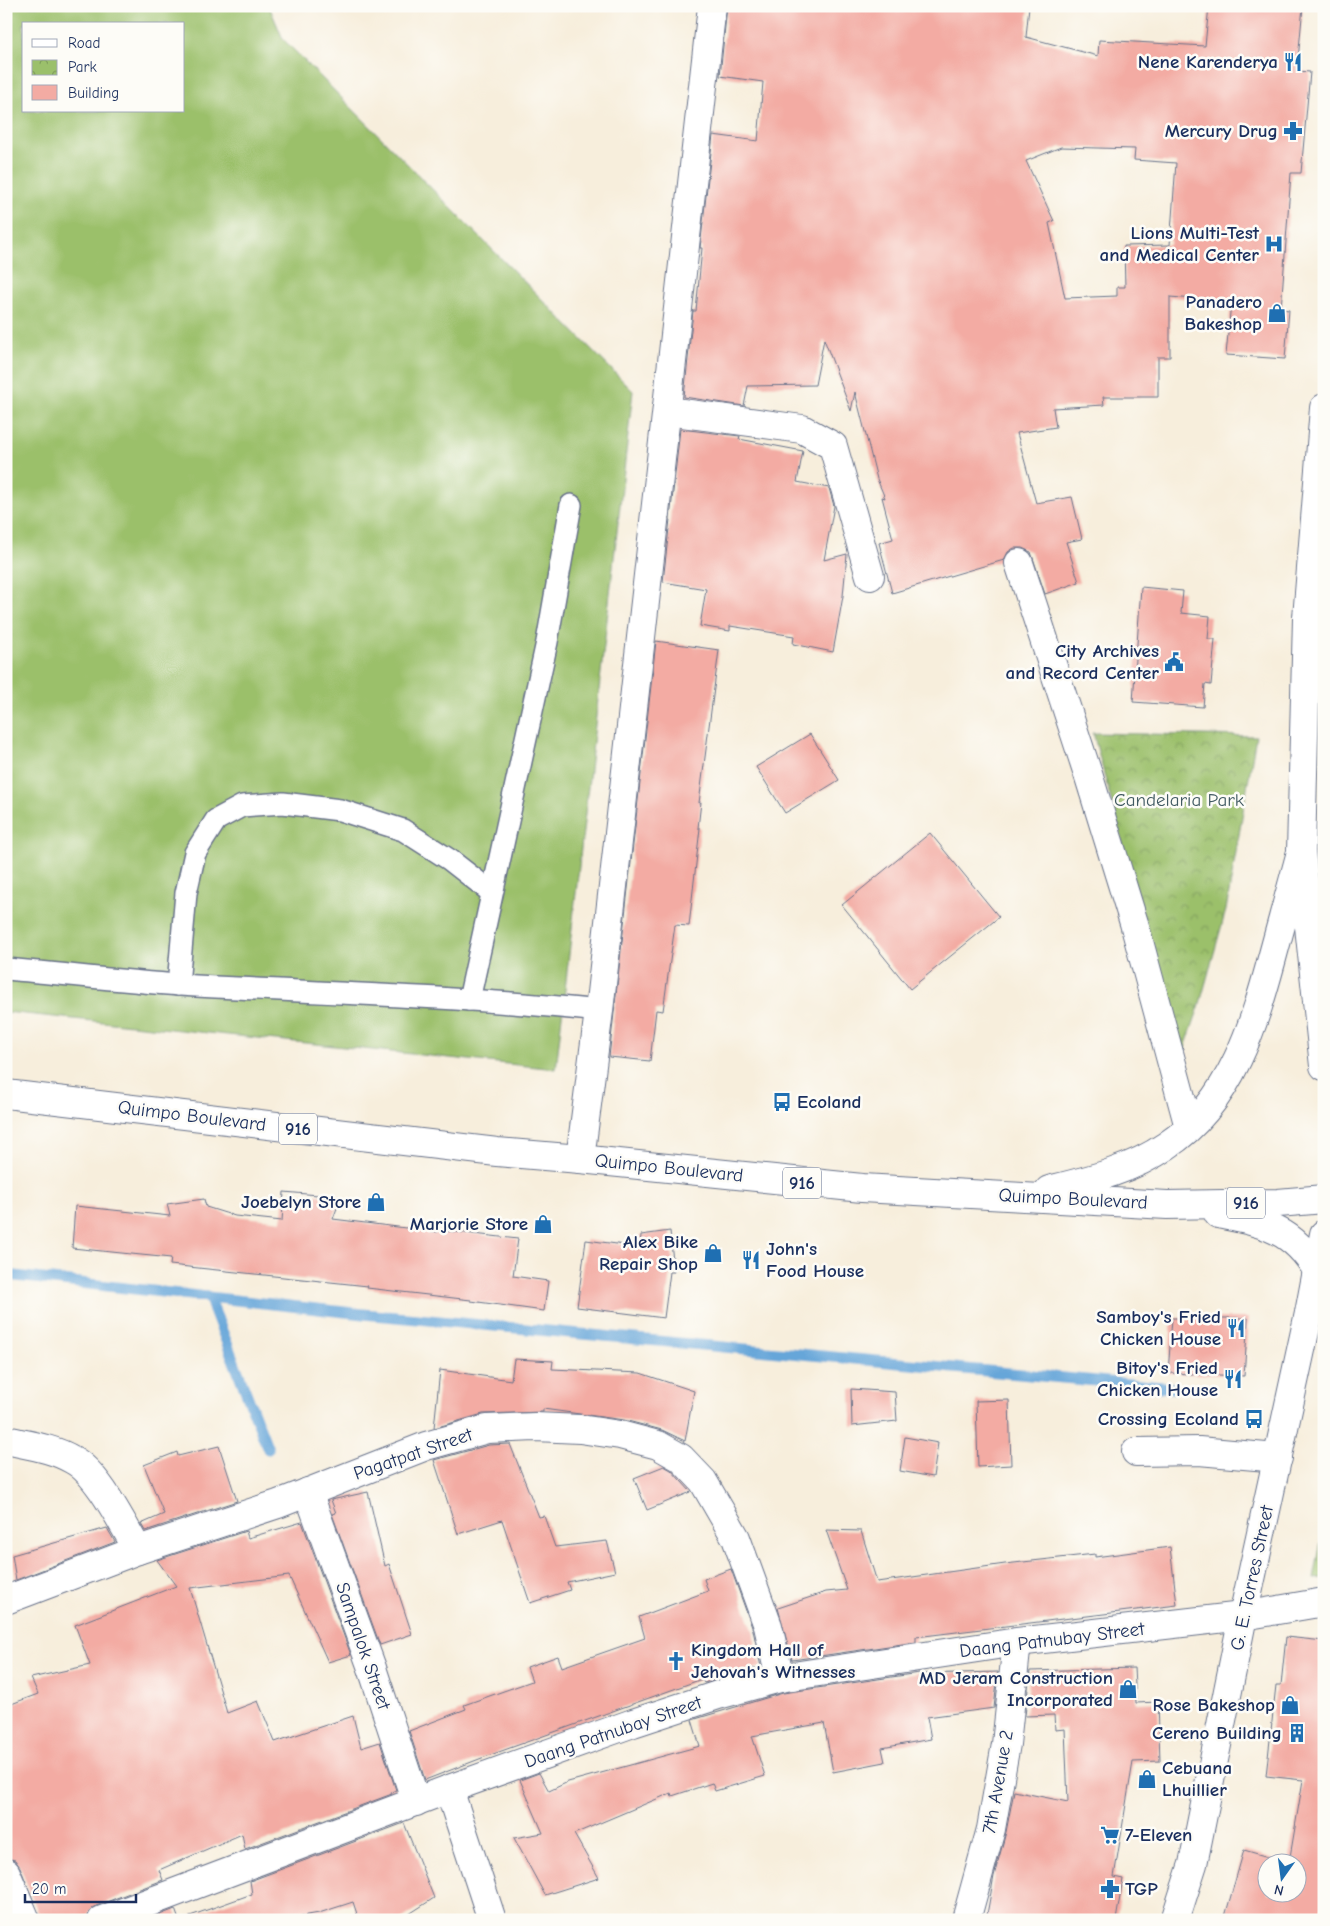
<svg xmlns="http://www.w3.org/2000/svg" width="1330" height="1926" font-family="'Comic Neue',sans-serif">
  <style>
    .grass { fill: url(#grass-tufts); stroke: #5b7864 }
    .park { fill: url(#park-crowns); stroke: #5b7864 }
    .pitch { fill: #9bc06b; stroke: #5b7864; fill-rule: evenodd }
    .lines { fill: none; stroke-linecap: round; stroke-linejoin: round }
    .stream { stroke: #66a6d9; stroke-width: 11 }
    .building { fill: #f3aba3; fill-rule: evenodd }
    .lane-casing { stroke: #68728a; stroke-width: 24 }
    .street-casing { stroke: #68728a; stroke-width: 30 }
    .secondary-casing { stroke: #68728a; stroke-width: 30 }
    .primary-casing { stroke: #68728a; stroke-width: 30 }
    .lane { stroke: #fff; stroke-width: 21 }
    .street { stroke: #fff; stroke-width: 28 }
    .secondary { stroke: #fff; stroke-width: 28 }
    .primary { stroke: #fff; stroke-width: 28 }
    .labels { text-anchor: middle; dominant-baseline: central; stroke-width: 5; stroke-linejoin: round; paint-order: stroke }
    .shield { fill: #fdfcf7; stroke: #5f6c8c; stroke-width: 1 }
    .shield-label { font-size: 18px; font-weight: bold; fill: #1b2f5e }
    .poi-label { font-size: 19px; font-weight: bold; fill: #1b2f5e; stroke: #fdfcf7; text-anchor: end }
    .park-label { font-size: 19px; fill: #415a62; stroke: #fdfcf7 }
    .street-label { font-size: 19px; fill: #1b2f5e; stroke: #fdfcf7 }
  </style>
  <defs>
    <pattern id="grass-tufts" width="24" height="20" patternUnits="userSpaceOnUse" patternTransform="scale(1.25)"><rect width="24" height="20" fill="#9bc06b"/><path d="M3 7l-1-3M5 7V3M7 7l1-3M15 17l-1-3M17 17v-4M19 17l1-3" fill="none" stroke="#7e9c5b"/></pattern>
    <pattern id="park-crowns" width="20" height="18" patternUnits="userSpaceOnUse" patternTransform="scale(1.25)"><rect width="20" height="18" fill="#9bc06b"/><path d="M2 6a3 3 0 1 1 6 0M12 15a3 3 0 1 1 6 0" fill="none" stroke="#7e9c5b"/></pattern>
  </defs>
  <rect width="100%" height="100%" fill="#fdfcf7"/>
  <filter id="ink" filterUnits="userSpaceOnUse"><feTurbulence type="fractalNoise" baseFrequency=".02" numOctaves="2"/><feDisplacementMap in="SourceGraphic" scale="10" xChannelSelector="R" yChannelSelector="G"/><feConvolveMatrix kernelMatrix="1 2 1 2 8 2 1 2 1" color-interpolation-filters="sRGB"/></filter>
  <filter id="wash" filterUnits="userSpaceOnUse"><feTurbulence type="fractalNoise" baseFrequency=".0096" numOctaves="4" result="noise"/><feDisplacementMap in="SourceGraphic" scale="20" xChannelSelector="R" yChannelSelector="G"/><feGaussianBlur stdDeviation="1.12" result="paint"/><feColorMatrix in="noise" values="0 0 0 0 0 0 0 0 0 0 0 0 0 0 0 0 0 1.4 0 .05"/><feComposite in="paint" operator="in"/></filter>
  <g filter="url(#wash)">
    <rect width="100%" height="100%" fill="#f7eedc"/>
    <path class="grass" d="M1324,1525v53l-10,1z"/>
    <path class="park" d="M1093,733l163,3 -30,174 -27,97 -18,52z"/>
    <path class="pitch" d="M6,6h263l14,33 350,352 -77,678 -550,-57zM24,24h160v87h-160z"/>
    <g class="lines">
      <g class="stream">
        <path d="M6,1275l357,39 810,74"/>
        <path d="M209,1297l59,152"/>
      </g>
    </g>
    <g id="blocks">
      <g class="building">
        <path d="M727,6h143l44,5v-5h115l-3,31 72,19 1,-16 106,6 4,-40h94l-6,65 13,1 -9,101h-10l-10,136 8,1 -4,49 -59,-4 5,-53 -61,-5v60h-12v40h-55l1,8 -51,3 3,19 -39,6 19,70 36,-6 10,42 -16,3 13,40 -34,12 -14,-42 -9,-4h-8l-6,4 -4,8 -112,33 -13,-50 14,-4 -11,-42 3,1 -8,-19 -22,-87 -4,19 -27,-72 -9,46 -67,1 -4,20 -60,-9 9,-86h3l6,-63h-2l13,-113 45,6 5,-59 -43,-6zM1061,147l74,2 -1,11 42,3 -6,82 -46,1 1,41h-8v9l-52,2 -16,-75 5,-2 -28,-60z"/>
        <path d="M680,429l60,7 -1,3 64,12 -6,31 32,6 5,18 -10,54 23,-6 -4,42 -10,56 -40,-8 1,-8 -64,-10v5l-30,-5 6,-37 -43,-7z"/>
        <path d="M1141,587l42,4 -2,22 29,3 -2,23h7l-4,46 -6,-1 -2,23 -70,-5z"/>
        <path d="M656,641l63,9 -20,153 2,-1 -3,26h2l-11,98 -14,-1 -12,86 -7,-1 -6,51 -41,-4z"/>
        <path d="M810,734l29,46 -54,33 -29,-46z"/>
        <path d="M930,833l69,84 -89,72 -68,-84z"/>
        <path d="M284,1192l57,5 -8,22 105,13v-2l80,9 -5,37 35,5 -4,30 -73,-10v-1l-104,-12 1,-2 -198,-21 1,-7 -99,-10 3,-42 95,10 -3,-12 37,-5 2,8 29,9 47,5z"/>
        <path d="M670,1231l4,41h-4l-6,46 -87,-11 9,-67 54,7 1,-12z"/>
        <path d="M1172,1318h76l-4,58 -76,-3z"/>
        <path d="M514,1359l39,2 -1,8 88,4 54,18 -9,50 -23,-11 -38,-10 -81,-11v3l-60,2 -49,14 6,-58 71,10z"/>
        <path d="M851,1389l44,3 2,29 -45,5z"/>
        <path d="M1009,1400l2,65 -33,2 -2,-66z"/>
        <path d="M905,1437l33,6 -5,34 -33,-6z"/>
        <path d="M510,1444l29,73 5,-1 11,31 52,-6 8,31 -48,10 3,8 -40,13 -28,-83 -44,14 -24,-74 55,-15z"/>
        <path d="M219,1446l18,55 -92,30 -4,-7 23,-10 -20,-49 33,-13 1,4z"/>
        <path d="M664,1466l7,4 20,22 -44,18 -13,-32z"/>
        <path d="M368,1492l17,74 4,-2 23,70 -32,11 -48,-131 4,-1 -5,-13z"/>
        <path d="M302,1522l49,133 -23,7 -39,-86 -99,12 37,125 31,-12 17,41 78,-26 8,32 19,-6 16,48 -5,2 1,2 -147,55 -3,-15 -83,36 4,10 -67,26 -6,5 -3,9h-46l-21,-53 -5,-7 -9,-2v-152l32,-12 -7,-16 59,-13 -15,-40 101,-39 -19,-26 89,-29 2,7z"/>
        <path d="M107,1528l8,14 -99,38 -4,-25z"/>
        <path d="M826,1530l35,1 16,51 128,-18 90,-10v3l75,-10 7,58 -261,32v5l-124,18 -14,-52 48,-16 21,-2z"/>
        <path d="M731,1569l22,61 8,37 -57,16 -2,-4 -220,79 -57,22 -16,-49 57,-22 -2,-4 68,-24 -5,-14 31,-11 4,11 83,-29 -6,-21 69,-26 -4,-12z"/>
        <path d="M1286,1637l38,4v263l-5,16h-95l20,-70 45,13 14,-83 -37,-4 10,-91h5zM1268,1864h30v30h-30z"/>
        <path d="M1134,1668l2,35 22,-1 2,59 -27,1 -19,115 9,2 -7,41h-130l8,-44 12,-44 8,-41 54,11 -3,-73 -10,1 -1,-15 -29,1 5,-45z"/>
        <path d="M998,1672l-4,36 -67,9 4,22 -49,9 3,14 -52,10 -9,-49 -72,13 13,40 -50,15 -3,-8 -40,13 -1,-3 -97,41 25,44 -54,17 -31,-57 29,-5 -23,-53 19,-7 10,18 19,-9 132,-36 -8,-26 91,-27 136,-20v1z"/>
        <path d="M404,1823l30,75 -34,22h-41l-6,-18 -34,11 -38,7h-90l-1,-4 62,-22 -2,-13z"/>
        <path d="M175,1909l4,11h-32z"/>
      </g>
    </g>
  </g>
  <g filter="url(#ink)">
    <use href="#blocks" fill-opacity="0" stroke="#68728a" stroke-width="1"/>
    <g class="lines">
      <g class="lane-casing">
        <g id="lane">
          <path d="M6,969c58,5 116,12 174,16 139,8 280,11 419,26"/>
          <path d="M178,985l8,-92 9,-40 21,-33 26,-14 41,-3 57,7 63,20 47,30 41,32"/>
          <path d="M469,1000l78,-358 24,-137"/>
        </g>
      </g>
      <g class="street-casing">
        <g id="street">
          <path d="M667,411l135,18 31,17 37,130"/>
          <path d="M1019,563l70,214 45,146 55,204"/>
          <path d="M580,1159l19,-148 113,-1005"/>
          <path d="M6,1440c22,5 47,8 67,20 25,13 50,65 65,90"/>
          <path d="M1136,1452l63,-1 79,7"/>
          <path d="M308,1492l64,176 44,134"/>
          <path d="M6,1600l132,-50 140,-46 148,-58 61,-17 48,-2 45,2 40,6 38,10 23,13 22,23 33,57 32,88 12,52"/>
          <path d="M449,1789l43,131"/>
          <path d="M6,1873l20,47"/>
          <path d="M102,1920l347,-131 184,-66 85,-28 62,-17 237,-36 226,-26 81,-14"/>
          <path d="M966,1920l25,-91 15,-85 11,-102"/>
        </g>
      </g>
      <g class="secondary-casing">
        <g id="secondary">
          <path d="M1324,408l-17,210 -6,234 23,214"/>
          <path d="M1175,1920l18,-56 50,-248 66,-303 15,-79"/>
        </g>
      </g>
      <g class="primary-casing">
        <g id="primary">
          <path d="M6,1094l491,58 83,7 282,29 305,17 111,-2 46,-4"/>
          <path d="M1049,1190c40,-10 83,-20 117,-44 66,-43 89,-124 108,-195 9,-33 18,-66 27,-99"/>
          <path d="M1218,1214c46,9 76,15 100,58"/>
        </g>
      </g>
      <use href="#lane" class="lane"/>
      <use href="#street" class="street"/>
      <use href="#secondary" class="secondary"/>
      <use href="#primary" class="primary"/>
    </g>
  </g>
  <defs>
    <g id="restaurant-bare" transform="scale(1.5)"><path d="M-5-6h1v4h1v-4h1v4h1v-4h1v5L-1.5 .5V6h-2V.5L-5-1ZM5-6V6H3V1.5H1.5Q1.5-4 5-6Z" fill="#1f6fb2" stroke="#fdfcf7" stroke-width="2.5" paint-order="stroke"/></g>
    <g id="pharmacy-bare" transform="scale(1.5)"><path d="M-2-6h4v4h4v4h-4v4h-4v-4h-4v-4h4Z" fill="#1f6fb2" stroke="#fdfcf7" stroke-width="2.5" paint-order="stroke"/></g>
    <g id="hospital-bare" transform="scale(1.5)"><path d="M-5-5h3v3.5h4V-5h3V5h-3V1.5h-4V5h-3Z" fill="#1f6fb2" stroke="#fdfcf7" stroke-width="2.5" paint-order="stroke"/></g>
    <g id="shop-bare" transform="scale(1.5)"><path d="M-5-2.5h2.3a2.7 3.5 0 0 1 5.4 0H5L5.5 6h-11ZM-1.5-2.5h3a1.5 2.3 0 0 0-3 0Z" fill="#1f6fb2" stroke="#fdfcf7" stroke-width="2.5" paint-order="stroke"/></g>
    <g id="civic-bare" transform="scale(1.5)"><path d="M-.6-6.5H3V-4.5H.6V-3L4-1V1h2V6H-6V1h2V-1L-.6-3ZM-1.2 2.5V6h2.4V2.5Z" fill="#1f6fb2" stroke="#fdfcf7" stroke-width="2.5" paint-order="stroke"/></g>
    <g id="bus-bare" transform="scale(1.5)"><path d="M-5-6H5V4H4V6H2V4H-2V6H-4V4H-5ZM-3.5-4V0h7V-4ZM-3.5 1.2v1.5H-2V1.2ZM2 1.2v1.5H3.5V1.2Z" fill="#1f6fb2" stroke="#fdfcf7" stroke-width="2.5" paint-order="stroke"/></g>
    <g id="church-bare" transform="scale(1.5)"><path d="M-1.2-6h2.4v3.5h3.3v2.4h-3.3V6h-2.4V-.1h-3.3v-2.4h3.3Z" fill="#1f6fb2" stroke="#fdfcf7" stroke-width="2.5" paint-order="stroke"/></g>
    <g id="building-bare" transform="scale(1.5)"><path d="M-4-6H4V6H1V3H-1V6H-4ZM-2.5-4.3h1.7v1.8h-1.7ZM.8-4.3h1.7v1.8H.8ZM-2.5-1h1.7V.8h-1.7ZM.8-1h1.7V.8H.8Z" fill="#1f6fb2" stroke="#fdfcf7" stroke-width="2.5" paint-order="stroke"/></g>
    <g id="supermarket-bare" transform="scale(1.5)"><path d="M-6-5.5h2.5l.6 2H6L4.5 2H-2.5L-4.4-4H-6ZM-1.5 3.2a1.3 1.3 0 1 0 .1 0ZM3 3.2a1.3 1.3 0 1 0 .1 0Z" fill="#1f6fb2" stroke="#fdfcf7" stroke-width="2.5" paint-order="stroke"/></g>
  </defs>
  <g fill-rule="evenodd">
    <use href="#restaurant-bare" x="1293" y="62"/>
    <use href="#pharmacy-bare" x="1293" y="131"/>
    <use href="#hospital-bare" x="1274" y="244"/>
    <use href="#shop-bare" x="1277" y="313"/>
    <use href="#civic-bare" x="1174" y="662"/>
    <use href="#bus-bare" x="782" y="1102"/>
    <use href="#shop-bare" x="376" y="1202"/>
    <use href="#shop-bare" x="543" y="1224"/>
    <use href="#shop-bare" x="713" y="1253"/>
    <use href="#restaurant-bare" x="751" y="1260"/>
    <use href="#restaurant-bare" x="1236" y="1328"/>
    <use href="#restaurant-bare" x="1233" y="1379"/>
    <use href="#bus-bare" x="1254" y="1419"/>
    <use href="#church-bare" x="676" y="1661"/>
    <use href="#shop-bare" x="1128" y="1689"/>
    <use href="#shop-bare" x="1290" y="1705"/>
    <use href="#building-bare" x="1297" y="1733"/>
    <use href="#shop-bare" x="1147" y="1779"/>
    <use href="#supermarket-bare" x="1110" y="1835"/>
    <use href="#pharmacy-bare" x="1110" y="1889"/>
  </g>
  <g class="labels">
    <g class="shield">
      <rect x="279" y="1113.5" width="38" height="31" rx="4"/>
      <rect x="783" y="1167.5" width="38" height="31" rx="4"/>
      <rect x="1227" y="1187.5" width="38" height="31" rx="4"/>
    </g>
    <g class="shield-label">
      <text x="298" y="1129">916</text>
      <text x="802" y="1183">916</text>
      <text x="1246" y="1203">916</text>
    </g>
    <g class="poi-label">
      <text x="1278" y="62">Nene Karenderya</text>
      <text x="1278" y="131">Mercury Drug</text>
      <text x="1259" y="233">Lions Multi-Test<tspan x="1259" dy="22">and Medical Center</tspan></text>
      <text x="1262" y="302">Panadero<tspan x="1262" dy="22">Bakeshop</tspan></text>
      <text x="1159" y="651">City Archives<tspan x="1159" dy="22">and Record Center</tspan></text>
      <text x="797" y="1102" text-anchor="start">Ecoland</text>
      <text x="361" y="1202">Joebelyn Store</text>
      <text x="528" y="1224">Marjorie Store</text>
      <text x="698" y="1242">Alex Bike<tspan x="698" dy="22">Repair Shop</tspan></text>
      <text x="766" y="1249" text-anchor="start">John's<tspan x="766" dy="22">Food House</tspan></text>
      <text x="1221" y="1317">Samboy's Fried<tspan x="1221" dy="22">Chicken House</tspan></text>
      <text x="1218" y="1368">Bitoy's Fried<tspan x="1218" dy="22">Chicken House</tspan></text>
      <text x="1239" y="1419">Crossing Ecoland</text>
      <text x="691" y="1650" text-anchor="start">Kingdom Hall of<tspan x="691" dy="22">Jehovah's Witnesses</tspan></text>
      <text x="1113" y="1678">MD Jeram Construction<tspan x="1113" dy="22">Incorporated</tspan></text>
      <text x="1275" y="1705">Rose Bakeshop</text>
      <text x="1282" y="1733">Cereno Building</text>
      <text x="1162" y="1768" text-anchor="start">Cebuana<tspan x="1162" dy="22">Lhuillier</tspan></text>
      <text x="1125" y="1835" text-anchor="start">7-Eleven</text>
      <text x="1125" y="1889" text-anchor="start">TGP</text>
    </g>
    <g class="park-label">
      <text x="1179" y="800">Candelaria Park</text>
    </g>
    <g class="street-label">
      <text transform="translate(192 1116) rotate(7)">Quimpo Boulevard</text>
      <text transform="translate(669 1168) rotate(6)">Quimpo Boulevard</text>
      <text transform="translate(1073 1199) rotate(3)">Quimpo Boulevard</text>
      <text transform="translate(413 1454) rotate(-19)">Pagatpat Street</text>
      <text transform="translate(1252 1578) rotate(-78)">G. E. Torres Street</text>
      <text transform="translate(1052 1640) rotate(-7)">Daang Patnubay Street</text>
      <text transform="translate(363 1646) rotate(71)">Sampalok Street</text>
      <text transform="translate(613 1732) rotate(-19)">Daang Patnubay Street</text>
      <text transform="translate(998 1782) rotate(-80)">7th Avenue 2</text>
    </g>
  </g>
  <rect width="1330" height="1926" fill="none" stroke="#fdfcf7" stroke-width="25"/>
  <rect x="22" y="22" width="162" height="90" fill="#fdfcf7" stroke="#a3aaba"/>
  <rect x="32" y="39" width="25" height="8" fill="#ffffff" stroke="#a3aaba"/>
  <text x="68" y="48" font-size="15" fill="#1b2f5e">Road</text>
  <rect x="32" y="60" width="25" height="15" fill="url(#park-crowns)" stroke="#a3aaba"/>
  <text x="68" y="72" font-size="15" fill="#1b2f5e">Park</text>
  <rect x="32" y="85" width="25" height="15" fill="#f3aba3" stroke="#a3aaba"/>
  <text x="68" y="98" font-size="15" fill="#1b2f5e">Building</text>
  <g transform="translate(1282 1878) rotate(194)"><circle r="24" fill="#fdfcf7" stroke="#a3aaba"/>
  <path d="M0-4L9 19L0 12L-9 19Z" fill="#1f6fb2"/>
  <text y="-8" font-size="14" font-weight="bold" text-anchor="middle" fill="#1b2f5e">N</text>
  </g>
  <path d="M25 1894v8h111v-8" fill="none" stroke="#1b2f5e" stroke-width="2.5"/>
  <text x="32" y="1894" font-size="15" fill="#1b2f5e" stroke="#fdfcf7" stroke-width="4" paint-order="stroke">20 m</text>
</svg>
